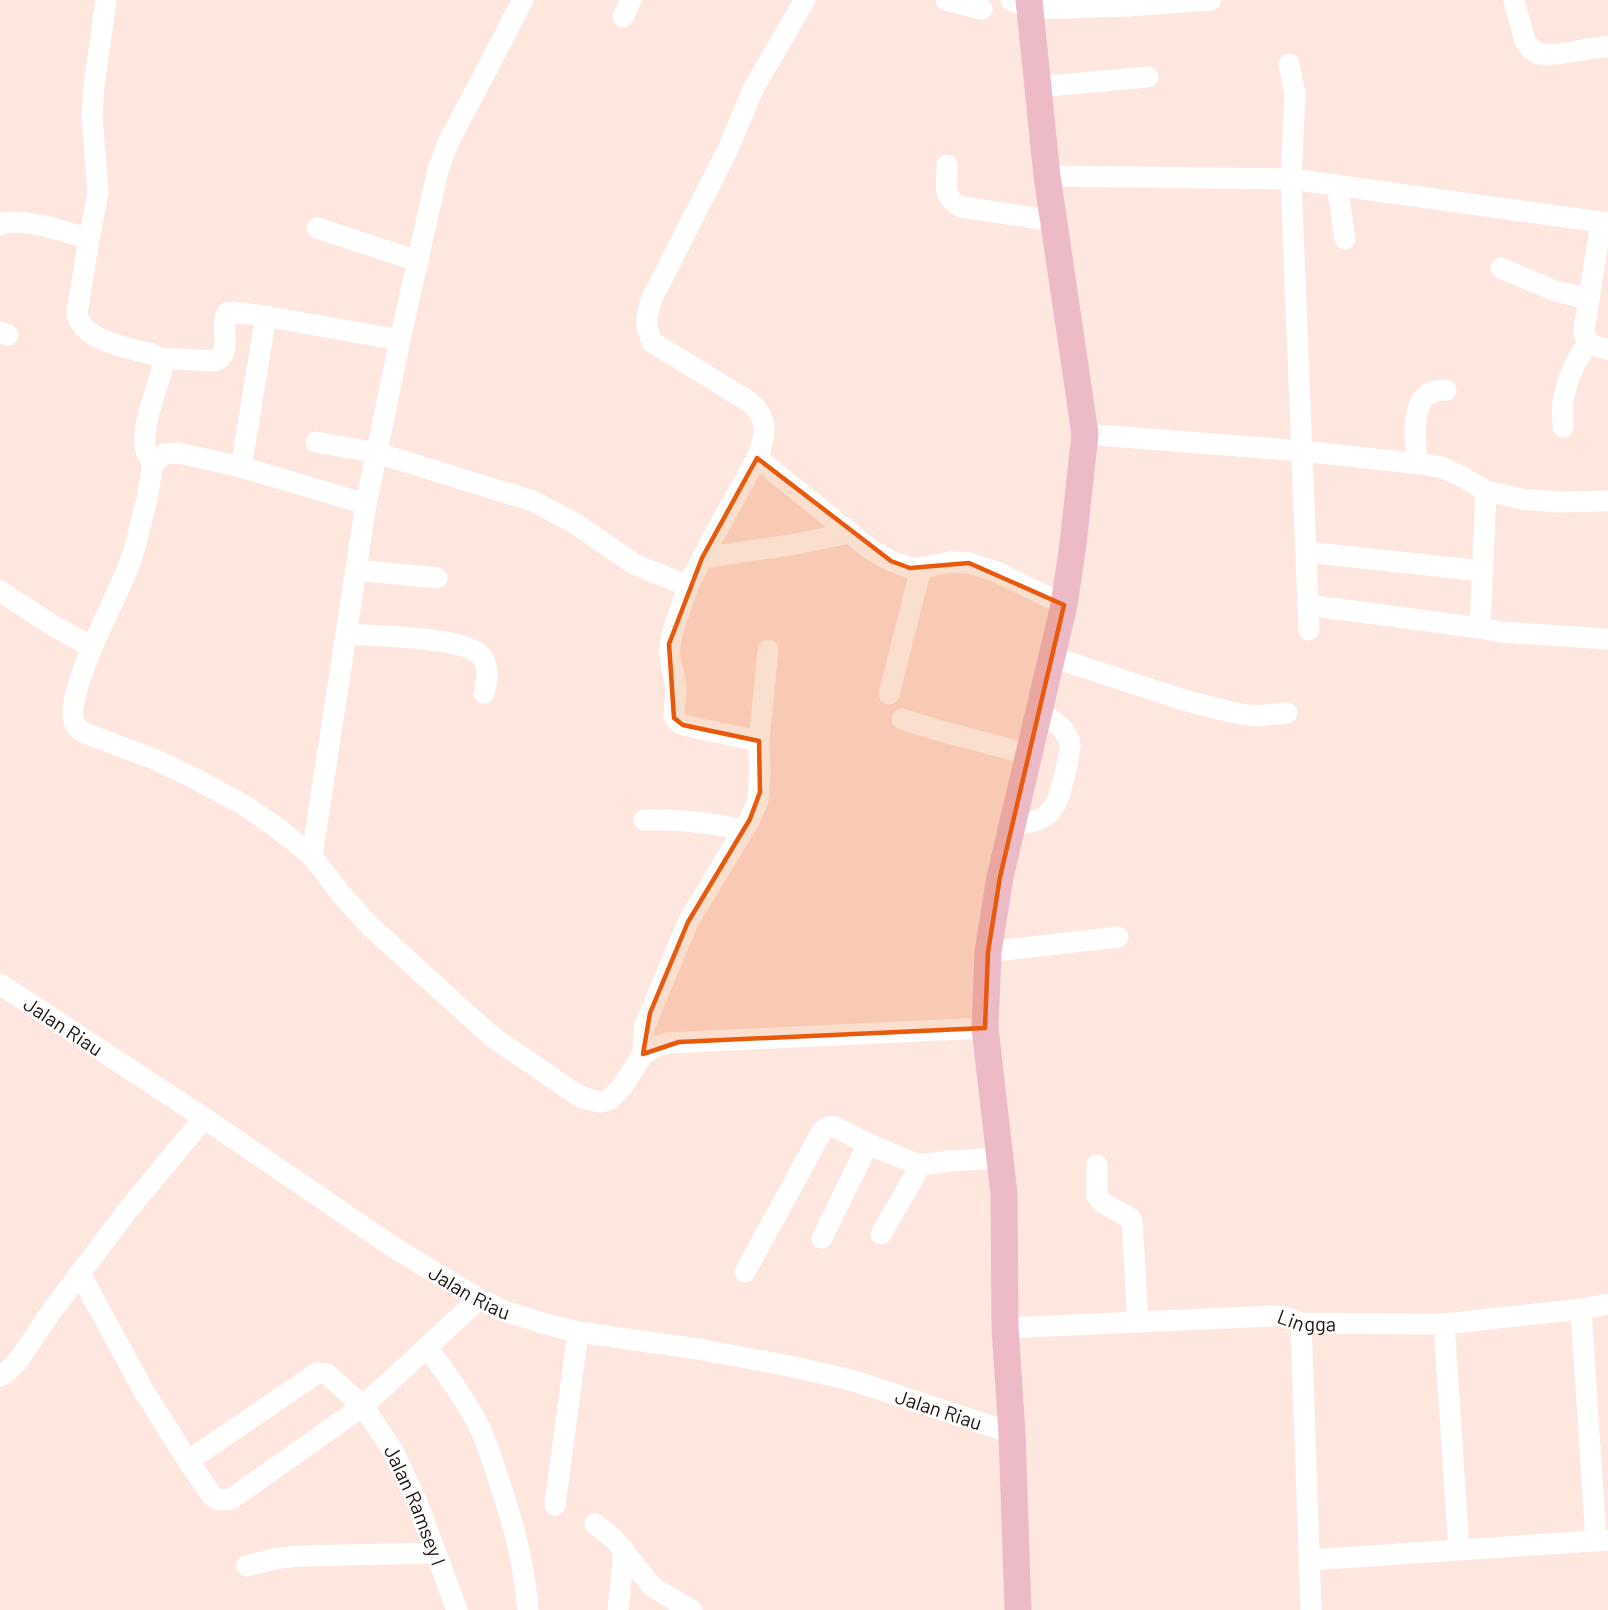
<svg xmlns="http://www.w3.org/2000/svg" width="1608" height="1610" font-family="Barlow,sans-serif">
  <style>
    .lines { fill: none; stroke-linecap: round; stroke-linejoin: round }
    .minor { stroke: #fff; stroke-width: 21 }
    .major { stroke: #ecbbc7; stroke-width: 27 }
    .marked { fill: #e8590c; fill-opacity: 0.2; stroke: #e8590c; stroke-width: 4.5; stroke-linejoin: round }
    .labels { text-anchor: middle; dominant-baseline: central; stroke-width: 5; stroke-linejoin: round; paint-order: stroke }
    .street-label { font-size: 20px; fill: #1c120e; stroke: #fff }
  </style>
  <rect width="100%" height="100%" fill="#fde7de"/>
  <g class="lines">
    <g class="minor">
      <path d="M106,0l-12,86 -2,29 6,78 -9,46 -12,74c4,28 52,35 75,41 7,3 11,8 10,16 -6,22 -22,59 -16,81 2,5 5,9 7,13"/>
      <path d="M946,0l36,9"/>
      <path d="M1011,0l19,9 99,-3 82,-6"/>
      <path d="M1514,0l11,41 6,8 7,5 13,1 57,-9"/>
      <path d="M623,17l8,-17"/>
      <path d="M1289,64l6,30 -4,85 18,451"/>
      <path d="M1037,87l111,-10"/>
      <path d="M947,165c0,20 -6,33 15,42l92,14"/>
      <path d="M1047,176l244,3 317,44"/>
      <path d="M1337,185l8,54"/>
      <path d="M1601,223l-17,107c1,16 11,16 24,19"/>
      <path d="M0,225l1,-2c31,-4 58,7 88,16"/>
      <path d="M317,228l101,33"/>
      <path d="M1501,268l54,23 34,8"/>
      <path d="M0,332l8,3"/>
      <path d="M159,358l55,3c19,-4 6,-35 13,-48l5,-1 26,3 142,25"/>
      <path d="M1563,427c0,-8 -1,-16 0,-24 2,-18 13,-48 27,-60"/>
      <path d="M1085,434l217,17 119,13 20,3 20,9 25,15 36,8 35,3 51,-1"/>
      <path d="M316,442l61,11 156,48 43,23 58,40 54,22"/>
      <path d="M757,458l113,91 21,12 19,7h11l30,-6 18,1 28,9 67,33"/>
      <path d="M1417,463c-1,-19 -8,-61 15,-71 3,-2 10,-1 14,-2"/>
      <path d="M241,467l25,-151"/>
      <path d="M1486,491l-6,137 21,4 107,7"/>
      <path d="M1307,552l175,19"/>
      <path d="M702,558l88,-13 60,-12"/>
      <path d="M356,570l81,8"/>
      <path d="M0,591l52,34 40,22c-6,17 -27,63 -16,79 3,4 7,6 11,8l67,25 36,17 54,29 32,22 36,29 29,38 28,31 100,91 25,22 86,59 20,5 9,-2 13,-13 21,-33 12,-7 12,-4 318,-15"/>
      <path d="M1308,605l172,23"/>
      <path d="M347,634c27,2 119,2 135,23 8,12 5,24 2,36"/>
      <path d="M92,647l34,-74 8,-22 13,-52 6,-35 11,-10 14,-1 63,14 125,37"/>
      <path d="M1052,657l135,44 43,11 25,4 32,-3"/>
      <path d="M889,694l32,-126"/>
      <path d="M902,719l35,11 91,24"/>
      <path d="M759,741l9,-91"/>
      <path d="M644,820c34,-1 67,3 100,10"/>
      <path d="M1013,825c10,-2 22,-2 31,-8 5,-3 9,-9 12,-14 5,-10 14,-47 14,-58 0,-4 -1,-6 -3,-9 -6,-12 -17,-17 -28,-23"/>
      <path d="M312,856l54,-352 34,-164 38,-170 10,-27 75,-143"/>
      <path d="M988,952l130,-15"/>
      <path id="s1" d="M0,984l204,134 189,129 86,52 25,12 38,12 36,9 120,17 101,19 55,13 158,52"/>
      <path d="M643,1054l1,-25 6,-16 38,-91 62,-103 8,-19 2,-26 -1,-33 -76,-16 -5,-3 -4,-6 2,-30 -7,-33 3,-19 16,-48 23,-45 46,-83c9,-23 13,-40 -9,-57l-96,-59c-8,-20 -6,-21 -1,-42l77,-151 26,-62 51,-87"/>
      <path d="M1097,1165v31l6,7 27,15 2,3 6,101"/>
      <path d="M881,1234l40,-69 28,-4 52,-3"/>
      <path d="M822,1238l46,-94"/>
      <path d="M745,1272l76,-139c4,-5 7,-7 14,-6 28,15 56,28 86,38"/>
      <path id="s2" d="M80,1274l65,119 43,68 129,-88 10,1 36,32 30,45 24,51 40,108"/>
      <path d="M1581,1309l15,232"/>
      <path d="M1301,1323l10,287"/>
      <path d="M1444,1324l15,226"/>
      <path id="s3" d="M1005,1328l267,-12h10l19,7 143,1 137,-15 27,-5"/>
      <path d="M427,1347c18,25 37,50 51,77 9,19 16,40 22,60 14,41 25,83 28,126"/>
      <path d="M0,1376l8,-5 10,-10 33,-49 76,-101 77,-93"/>
      <path d="M188,1461l25,36 7,3 11,-1 132,-93 116,-107"/>
      <path d="M555,1505l23,-173"/>
      <path d="M595,1524l19,15 36,45 7,6 35,20"/>
      <path d="M1310,1560l298,-20"/>
      <path d="M247,1566l27,-7 24,-3 138,-3"/>
      <path d="M618,1610l6,-59"/>
    </g>
    <path class="major" d="M1018,1610l-6,-177 -7,-105 -1,-134 -19,-166 3,-76 12,-75 64,-272 9,-61 12,-110 -38,-258 -18,-176"/>
  </g>
  <path class="marked" d="M757,458l134,103 19,7 59,-5 95,42 -64,272 -12,75 -3,76 -306,14 -36,12 7,-41 38,-91 62,-103 10,-27 -1,-51 -76,-16 -9,-7 -5,-74 33,-86z"/>
  <g class="labels">
    <g class="street-label">
      <text stroke="none"><textPath href="#s1" startOffset="76">Jalan Riau</textPath></text>
      <text stroke="none"><textPath href="#s1" startOffset="562">Jalan Riau</textPath></text>
      <text stroke="none"><textPath href="#s3" startOffset="303">Lingga</textPath></text>
      <text stroke="none"><textPath href="#s1" startOffset="1048">Jalan Riau</textPath></text>
      <text stroke="none"><textPath href="#s2" startOffset="543">Jalan Ramsey I</textPath></text>
    </g>
  </g>
</svg>
